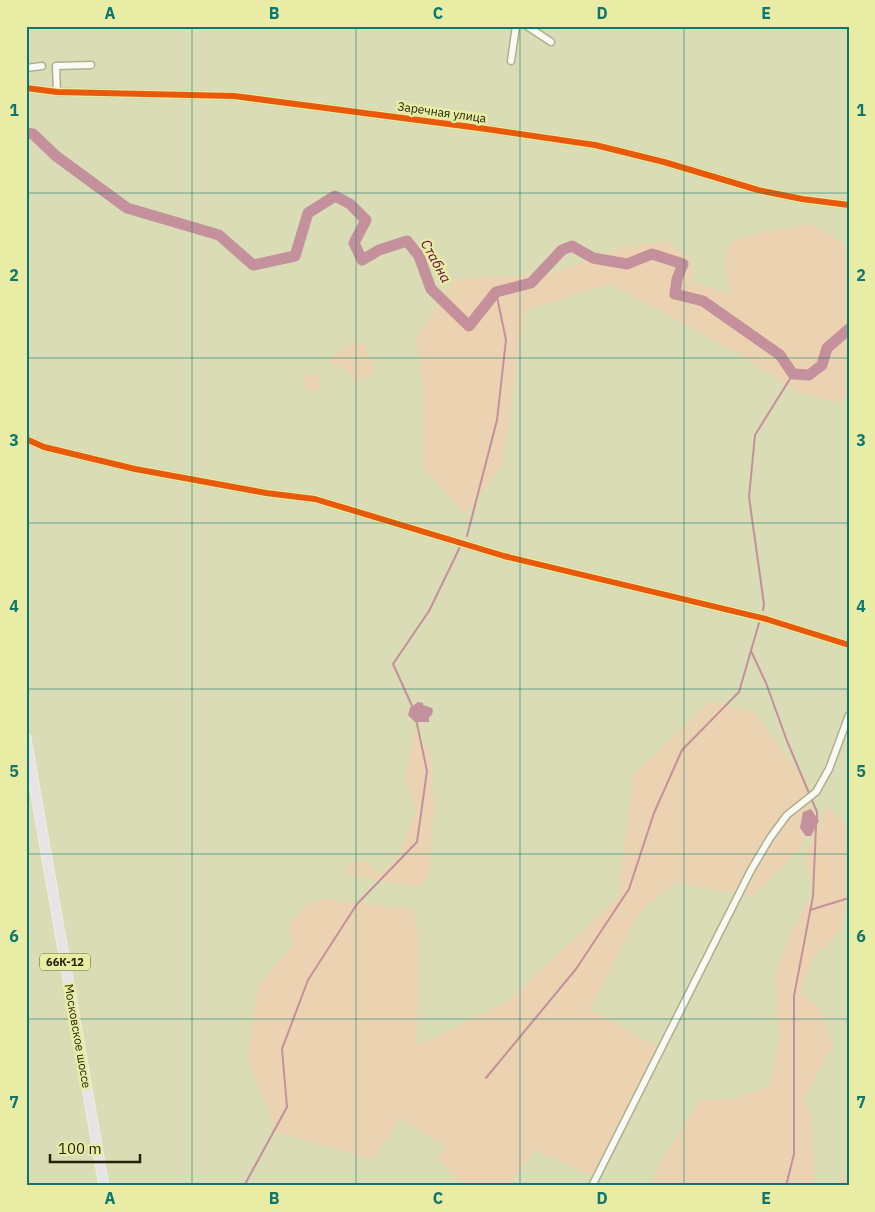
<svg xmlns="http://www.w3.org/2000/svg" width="875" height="1212" font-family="'IBM Plex Sans',sans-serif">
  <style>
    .green { fill: #ebd2b1 }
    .water { fill: #c3909c }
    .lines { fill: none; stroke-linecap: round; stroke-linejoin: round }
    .stream { stroke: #c3909c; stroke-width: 2 }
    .river { stroke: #c3909c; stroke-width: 11 }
    .minor-casing { stroke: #aeaf90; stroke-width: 9 }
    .major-casing { stroke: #eeefdd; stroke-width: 11 }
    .minor { stroke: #f9faf4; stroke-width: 6 }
    .major { stroke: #e6e4e6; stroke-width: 9 }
    .cycleway-casing { stroke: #e8eca4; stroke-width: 9 }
    .cycleway { stroke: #e8590c; stroke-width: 6 }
    .grid { fill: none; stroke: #0f766e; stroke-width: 1; stroke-opacity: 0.55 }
    .labels { text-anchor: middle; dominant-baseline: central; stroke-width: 5; stroke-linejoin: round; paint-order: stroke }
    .shield { fill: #e8eca4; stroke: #5d5f35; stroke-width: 1 }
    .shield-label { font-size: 11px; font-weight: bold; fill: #222306 }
    .street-label { font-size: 12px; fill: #222306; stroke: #e8eca4 }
    .water-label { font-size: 14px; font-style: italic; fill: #63073e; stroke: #e8eca4 }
    .neatline { fill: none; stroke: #0f766e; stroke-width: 2 }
    .grid-label { font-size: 16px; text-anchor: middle; font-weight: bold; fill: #0f766e }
  </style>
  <rect width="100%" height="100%" fill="#d9dcb4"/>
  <g class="green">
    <path d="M812,224l37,24v145l-11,10 -41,-11 -48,-32 -138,-76 -85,26 -24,156 -38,49 -41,-48v-79l-7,-49 39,-60 97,-6 70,-26 45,-6 24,18 2,23 39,13 -8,-32 6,-21 24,-8z"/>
    <path d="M358,341l6,2 8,21 1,9 -11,8h-9c-1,-7 -7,-10 -13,-15l-6,1 -4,-5 2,-6 9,-4 4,-5z"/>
    <path d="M310,374h7l5,6 -5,12h-7l-7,-9 2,-6z"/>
    <path d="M709,702l44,9 59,80 -8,53 -51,53 -78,-15 -36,31 -49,97 68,37 -64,130 -60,-27 -25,36h-22l-32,-6 -18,-22 9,-11 -46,-29 -28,42 -95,-28 -30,-72 11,-74 34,-40 -3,-21 17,-20 20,-6 88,10 4,28 -1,109 89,-44 111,-103 17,-125z"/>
    <path d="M414,731l16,21 4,54 -5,71 -12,9 -70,-11 -2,-9 19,-6 16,15 20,-23 16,-40 -11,-32z"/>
    <path d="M828,807l21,21v81l-4,2 -5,20 -27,27 -13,35 19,14 14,39 -30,52 10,21 1,67h-167l53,-87h34l35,-12 10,-47 -4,-64 16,-45 23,-39 -10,-36z"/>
    <path d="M841,1173l8,4v9h-14z"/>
  </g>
  <g class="water">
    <path d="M418,702l5,1v2l9,3 1,2 -1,5 -3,2v5h-14l-7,-7 2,-7z"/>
    <path d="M811,809l8,12 -8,15h-5l-6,-8 3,-16z"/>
  </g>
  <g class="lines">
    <g class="stream">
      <path d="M467,536l30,-116 9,-80 -10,-48"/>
      <path d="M763,610l1,-6 -15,-107 6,-62 38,-61"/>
      <path d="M751,651l15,32 21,58 30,71v7"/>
      <path d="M413,708l-20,-44 36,-53 31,-64"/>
      <path d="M810,910l39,-12"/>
      <path d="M486,1078l90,-109 53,-80 25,-76 28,-63 57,-58 20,-69"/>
      <path d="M244,1186l43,-79 -5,-58 26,-69 49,-76 60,-62 10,-71 -11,-52"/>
      <path d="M786,1186l8,-32v-158l19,-100 3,-70"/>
    </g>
    <path class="river" d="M26,133l7,1 23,22 71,52 92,27 34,30 42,-9 13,-43 27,-17 15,8 16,16 -12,23 8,17 17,-10 28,-9 12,15 12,33 38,37 27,-34 35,-9 31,-33 10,-4 21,12 34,6 25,-10 31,10 -6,15 -2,15 28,7 77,54 13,19 16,1 13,-10 5,-17 22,-19"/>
    <g class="minor-casing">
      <g id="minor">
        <path d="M527,26l24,16"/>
        <path d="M511,61l5,-35"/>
        <path d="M26,68l16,-2"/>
        <path d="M26,88l31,4 177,4 245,32 116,17 69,17 94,28 44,9 47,6"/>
        <path d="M57,92l-1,-26 35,-1"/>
        <path d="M26,439l18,8 91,22 131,24 49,6 189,57 262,63 83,26"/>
        <path d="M592,1186l159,-316 19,-32 17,-23 29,-23 13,-23 20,-54"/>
      </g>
    </g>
    <g class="major-casing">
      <path id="major" d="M26,738l78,448"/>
    </g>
    <use href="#minor" class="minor"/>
    <use href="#major" class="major"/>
    <g class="cycleway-casing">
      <g id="cycleway">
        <path d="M26,88l31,4 177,4 245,32 116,17 69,17 94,28 44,9 47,6"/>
        <path d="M26,439l18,8 91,22 131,24 49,6 189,57 262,63 83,26"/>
      </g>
    </g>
    <use href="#cycleway" class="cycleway"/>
  </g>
  <path class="grid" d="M192,26v1160M356,26v1160M520,26v1160M684,26v1160M26,193h823M26,358h823M26,523h823M26,689h823M26,854h823M26,1019h823"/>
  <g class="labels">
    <rect class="shield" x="40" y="953.5" width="50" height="17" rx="4"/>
    <g class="shield-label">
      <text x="65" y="962">66К-12</text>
    </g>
    <g class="street-label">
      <text transform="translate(442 112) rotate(8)">Заречная улица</text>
      <text transform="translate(78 1036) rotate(80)">Московское шоссе</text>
    </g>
    <g class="water-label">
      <text transform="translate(436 261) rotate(61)">Стабна</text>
    </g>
  </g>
  <rect width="875" height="1212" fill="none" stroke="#e8eca4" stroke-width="55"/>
  <path d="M50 1154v8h90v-8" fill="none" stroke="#222306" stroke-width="2.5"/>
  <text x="58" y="1154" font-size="15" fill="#222306" stroke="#e8eca4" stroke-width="4" paint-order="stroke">100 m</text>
  <rect x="28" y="28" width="820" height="1156" class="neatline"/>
  <g class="grid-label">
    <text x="110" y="19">A</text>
    <text x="274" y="19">B</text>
    <text x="438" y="19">C</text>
    <text x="602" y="19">D</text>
    <text x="766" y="19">E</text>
    <text x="14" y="116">1</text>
    <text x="861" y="116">1</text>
    <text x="14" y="281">2</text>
    <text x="861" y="281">2</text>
    <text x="14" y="446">3</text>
    <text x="861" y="446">3</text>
    <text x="14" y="612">4</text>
    <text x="861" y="612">4</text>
    <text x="14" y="777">5</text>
    <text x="861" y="777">5</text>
    <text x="14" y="942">6</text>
    <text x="861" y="942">6</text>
    <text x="14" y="1108">7</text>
    <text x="861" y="1108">7</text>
    <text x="110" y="1204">A</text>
    <text x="274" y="1204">B</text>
    <text x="438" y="1204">C</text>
    <text x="602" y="1204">D</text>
    <text x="766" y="1204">E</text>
  </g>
</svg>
